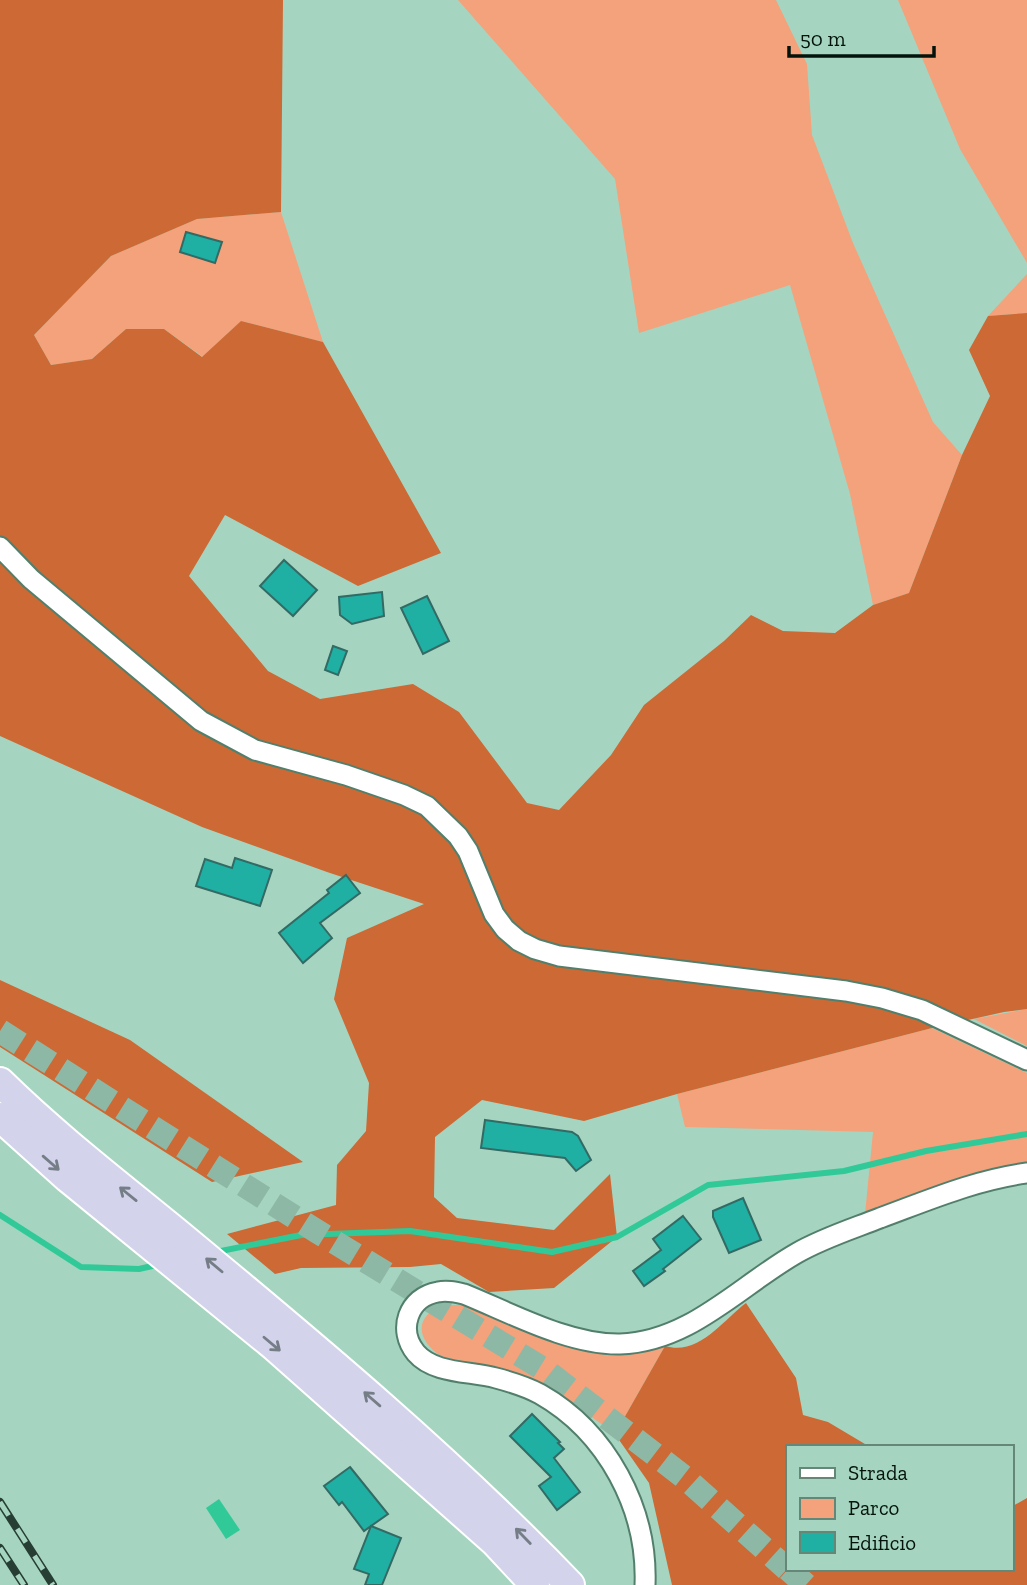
<svg xmlns="http://www.w3.org/2000/svg" width="1027" height="1585" font-family="'Zilla Slab',serif">
  <style>
    .green { fill: #f4a27b }
    .forest { fill: #cd6934 }
    .water { fill: #32c998 }
    .lines { fill: none; stroke-linecap: round; stroke-linejoin: round }
    .stream { stroke: #32c998; stroke-width: 6 }
    .building { fill: #1fafa3; stroke: #346a64; stroke-width: 2 }
    .primary-tunnel { stroke: #8db8a5; stroke-width: 24; stroke-dasharray: 24 12; stroke-linecap: butt }
    .tertiary-casing { stroke: #527f6c; stroke-width: 23 }
    .motorway-casing { stroke: #fff; stroke-width: 32 }
    .tertiary { stroke: #fff; stroke-width: 19 }
    .motorway { stroke: #d3d3eb; stroke-width: 28 }
    .rail-casing { stroke: #273e34; stroke-width: 8 }
    .rail { stroke: #a5d5c0; stroke-width: 5; stroke-dasharray: 16; stroke-linecap: butt }
    .oneway { stroke: #757d87 }
  </style>
  <rect width="100%" height="100%" fill="#a5d5c0"/>
  <g class="green">
    <path d="M458,0h318l31,64 5,71 41,108 80,179 29,33 -53,138 -36,12 -23,-111 -60,-209 -151,48 -24,-154z"/>
    <path d="M898,0h129v263l-67,-114z"/>
    <path d="M281,212l42,130 -82,-21 -38,36 -39,-28h-38l-34,30 -41,6 -17,-30 77,-79 86,-37z"/>
    <path d="M1027,274v39l-39,3z"/>
    <path d="M1027,1009v37l-53,-27z"/>
    <path d="M932,1028l95,45v91l-52,11 -110,39 8,-82 -188,-5 -8,-33z"/>
    <path d="M445,1305h16l113,44 33,6 58,-9 -50,88 -41,-30 -41,-22 -92,-26c-25,-16 -28,-41 4,-51z"/>
  </g>
  <g class="forest">
    <path d="M0,0h283l-2,212 -84,7 -86,37 -77,79 17,30 41,-6 34,-30h38l38,28 39,-36 82,21 118,211 -83,33 -133,-71 -36,61 79,95 52,28 93,-15 46,28 68,91 32,7 52,-55 33,-50 80,-64 27,-26 32,16 52,2 38,-28 36,-12 53,-138 28,-59 -21,-46 19,-34 39,-3v696l-23,3 -72,16 -255,66 -93,27 -102,-21 -47,37 -1,60 23,21 97,12 56,-56 7,63 -63,51 -65,4 -48,-28 -31,3 -109,1 -26,6 -48,-40 109,-29 1,-40 29,-34 3,-48 -35,-84 13,-61 77,-34 -97,-32 -125,-45 -202,-91z"/>
    <path d="M0,980l130,60 173,122 -91,20 -212,-135z"/>
    <path d="M746,1303l50,75 7,37 25,7 42,25h-83v122h224v-62l16,-9v87h-355l-23,-102 -34,-49 50,-88c34,10 57,-25 81,-43z"/>
  </g>
  <path class="water" d="M219,1499l21,31 -14,9 -20,-31z"/>
  <g class="lines">
    <g class="stream">
      <path d="M0,1215l81,52 58,2 22,-5"/>
      <path d="M216,1252l85,-17 109,-4 142,21 65,-15 91,-52 136,-14 82,-20 101,-17"/>
    </g>
  </g>
  <g class="building">
    <path d="M186,232l36,10 -7,21 -35,-11z"/>
    <path d="M284,560l33,30 -24,26 -33,-30z"/>
    <path d="M382,592l2,24 -32,8 -12,-9 -1,-18z"/>
    <path d="M427,596l22,45 -26,13 -22,-46z"/>
    <path d="M333,646l14,5 -9,24 -13,-5z"/>
    <path d="M235,858l37,12 -12,36 -64,-20 9,-27 27,9z"/>
    <path d="M346,875l14,18 -40,30 12,15 -29,25 -24,-30 50,-40 -2,-3z"/>
    <path d="M485,1120l87,12 6,4 13,24 -15,11 -11,-13 -84,-10z"/>
    <path d="M743,1198l18,42 -32,13 -16,-36v-6z"/>
    <path d="M683,1216l18,23 -38,30 2,2 -21,15 -11,-15 28,-21 -8,-11z"/>
    <path d="M532,1414l28,28 -2,1 6,6 -10,9 26,34 -23,18 -18,-24 12,-9 -41,-41z"/>
    <path d="M350,1467l38,47 -24,17 -22,-29 -3,3 -15,-19z"/>
    <path d="M371,1526l30,12 -19,47h-17l4,-11 -15,-5z"/>
  </g>
  <g class="lines">
    <g class="primary-tunnel">
      <path d="M0,1031l318,201 227,138 139,107 103,92"/>
      <path d="M788,1569l18,16"/>
    </g>
    <g class="tertiary-casing">
      <g id="tertiary">
        <path d="M0,547l31,32 170,142 54,29 91,25 58,20 23,11 31,30 10,15 26,63 11,15 14,12 16,8 24,7 287,35 36,7 40,12 105,50"/>
        <path d="M645,1585c3,-76 -38,-153 -105,-191 -13,-7 -29,-12 -44,-16 -25,-7 -62,-4 -80,-25 -19,-23 -8,-56 22,-61 9,-2 17,0 26,2 47,19 105,51 156,50 70,-2 119,-58 177,-91 26,-15 55,-24 83,-35 49,-18 95,-38 147,-45"/>
      </g>
    </g>
    <g class="motorway-casing">
      <g id="motorway">
        <path d="M0,1082c57,56 120,104 182,155 134,111 268,223 388,348"/>
        <path d="M0,1117l68,61 206,168 221,196 40,43"/>
      </g>
    </g>
    <use href="#tertiary" class="tertiary"/>
    <use href="#motorway" class="motorway"/>
    <g class="rail-casing">
      <g id="rail">
        <path d="M0,1502l53,83"/>
        <path d="M0,1548l24,37"/>
      </g>
    </g>
    <use href="#rail" class="rail"/>
  </g>
  <defs><path id="oneway-shaft" d="M-6 0H5M1.5-3L5.5 0L1.5 3" fill="none" stroke-width="1.6" stroke-linecap="round" stroke-linejoin="round" transform="scale(1.75)"/></defs>
  <g class="oneway">
    <use href="#oneway-shaft" transform="translate(51 1163) rotate(41)"/>
    <use href="#oneway-shaft" transform="translate(128 1194) rotate(-141)"/>
    <use href="#oneway-shaft" transform="translate(214 1265) rotate(-140)"/>
    <use href="#oneway-shaft" transform="translate(272 1344) rotate(40)"/>
    <use href="#oneway-shaft" transform="translate(372 1399) rotate(-139)"/>
    <use href="#oneway-shaft" transform="translate(523 1536) rotate(-134)"/>
  </g>
  <rect x="786" y="1445" width="228" height="126" fill="#a5d5c0" stroke="#648778" stroke-width="2"/>
  <rect x="800" y="1468" width="35" height="10" fill="#ffffff" stroke="#648778" stroke-width="2"/>
  <text x="848" y="1480" font-size="21" fill="#03130c">Strada</text>
  <rect x="800" y="1498" width="35" height="21" fill="#f4a27b" stroke="#648778" stroke-width="2"/>
  <text x="848" y="1515" font-size="21" fill="#03130c">Parco</text>
  <rect x="800" y="1532" width="35" height="21" fill="#1fafa3" stroke="#648778" stroke-width="2"/>
  <text x="848" y="1550" font-size="21" fill="#03130c">Edificio</text>
  <path d="M789 46v10h145v-10" fill="none" stroke="#03130c" stroke-width="3.5"/>
  <text x="800" y="46" font-size="21" fill="#03130c" stroke="#a5d5c0" stroke-width="5" paint-order="stroke">50 m</text>
</svg>
